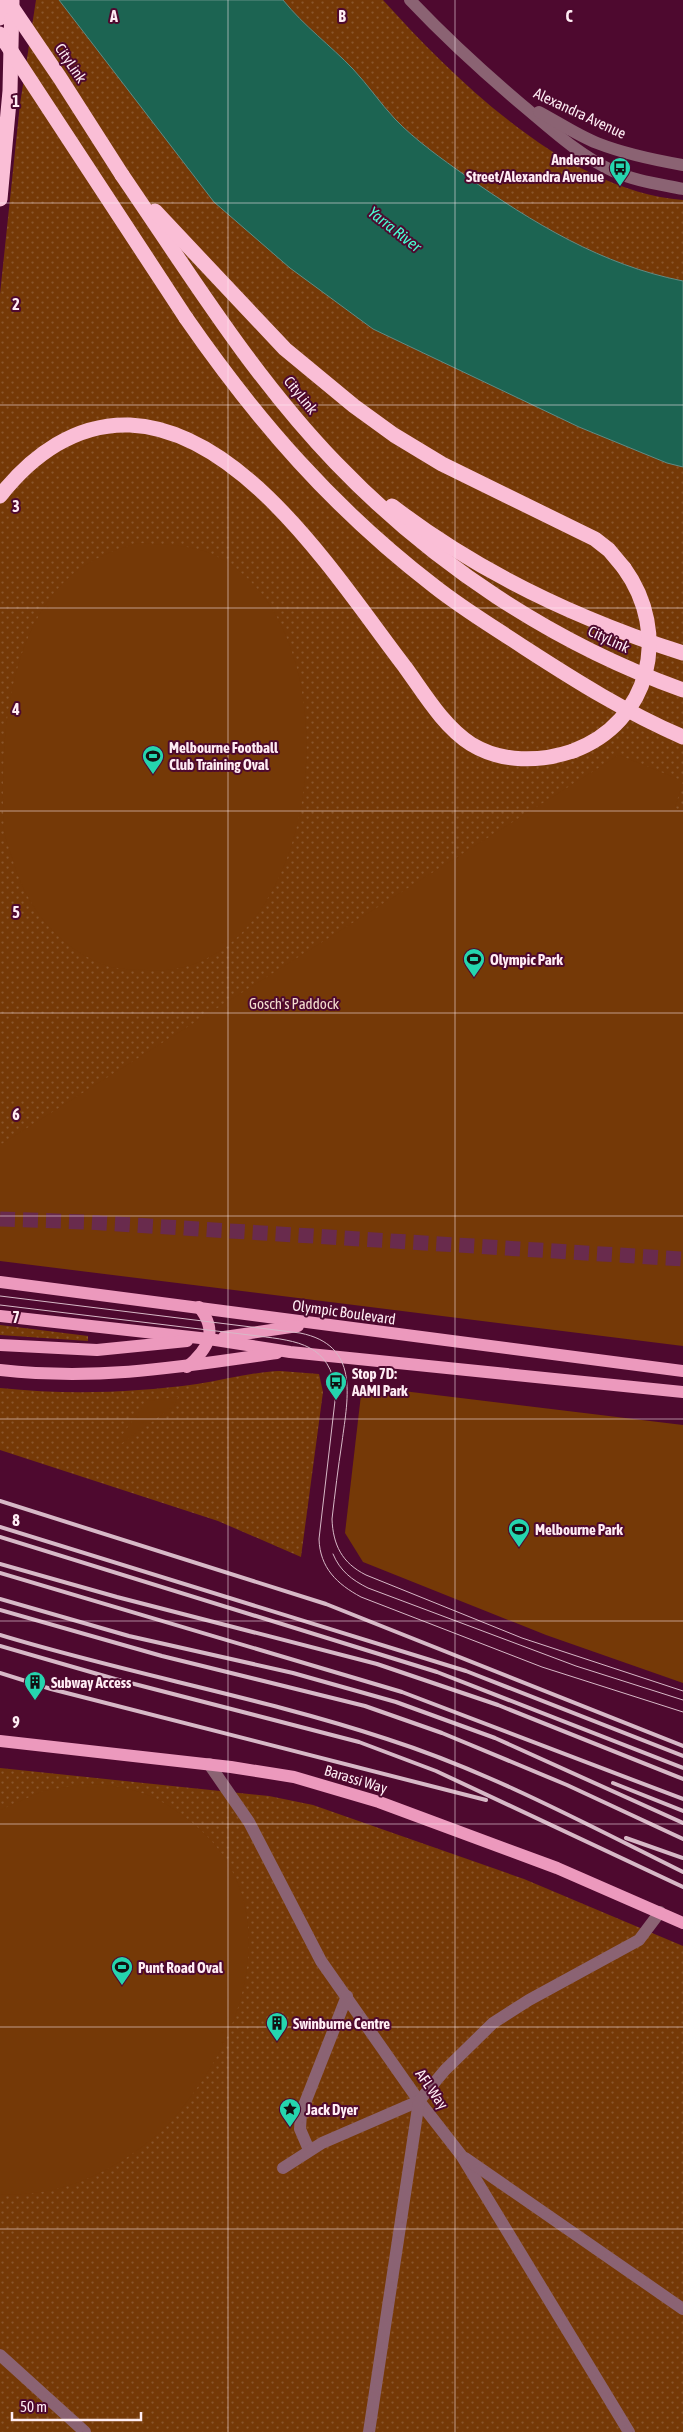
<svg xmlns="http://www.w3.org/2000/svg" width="683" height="2432" font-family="'Asap Condensed',sans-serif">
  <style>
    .grass { fill: url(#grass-dots) }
    .garden { fill: #753907 }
    .water { fill: #1c6452; stroke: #608d83 }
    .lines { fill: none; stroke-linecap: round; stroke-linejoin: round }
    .highway-tunnel { stroke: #692b4d; stroke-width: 15; stroke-dasharray: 15 8; stroke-linecap: butt }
    .minor { stroke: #8b6373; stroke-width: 12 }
    .major { stroke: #ec99bd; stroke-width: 12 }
    .highway { stroke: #fabed6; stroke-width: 15 }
    .tram { stroke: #d7b9c7; stroke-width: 1 }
    .rail { stroke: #d7b9c7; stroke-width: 4 }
    .highway-bridge { stroke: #fabed6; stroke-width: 15 }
    .grid { fill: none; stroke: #ffedf4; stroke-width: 1; stroke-opacity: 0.55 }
    .labels { text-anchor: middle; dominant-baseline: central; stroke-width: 4; stroke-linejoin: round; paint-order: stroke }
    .street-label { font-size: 15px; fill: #ffedf4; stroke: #4e092f }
    .poi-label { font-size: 15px; font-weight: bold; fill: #ffedf4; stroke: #4e092f; text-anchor: start }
    .park-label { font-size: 15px; fill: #f3dcce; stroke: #4e092f }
    .water-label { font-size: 16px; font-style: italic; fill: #48fed2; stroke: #4e092f }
    .grid-label { font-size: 16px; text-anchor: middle; font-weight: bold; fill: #ffedf4; stroke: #4e092f; stroke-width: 4; stroke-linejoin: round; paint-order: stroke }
  </style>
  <defs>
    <pattern id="grass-dots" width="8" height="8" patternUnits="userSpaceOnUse" patternTransform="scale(1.25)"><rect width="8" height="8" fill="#753907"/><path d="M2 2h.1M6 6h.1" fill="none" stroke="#8a562c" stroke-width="1.8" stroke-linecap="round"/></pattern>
  </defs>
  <rect width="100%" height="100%" fill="#4e092f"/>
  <g class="grass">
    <path d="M36,0h23l155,202 77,66 82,61 206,98 88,36 16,4v344l-8,-2 -675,452v-967l20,-190z"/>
    <path d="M283,0h100c74,82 185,191 300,200v81c-81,-16 -150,-58 -217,-105 -24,-17 -51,-36 -71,-57 -15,-16 -27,-34 -42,-50 -23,-24 -49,-43 -70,-69z"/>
    <path d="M0,1325l88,11v5l-88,-6z"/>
    <path d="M280,1371l39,3 4,18 -22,165 -83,-36 -218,-71v-62c67,7 131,5 197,-4 28,-4 55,-12 83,-13z"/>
    <path d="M0,1768l269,28 44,9 211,74 159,67v486h-683z"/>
  </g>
  <g class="garden">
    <path d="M139,543c26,2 52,1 75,12 152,73 108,428 -68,415 -15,-1 -31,0 -46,-7 -43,-18 -72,-55 -86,-99 -3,-11 -8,-23 -10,-34 -4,-80 1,-185 58,-246 21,-21 48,-34 77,-41z"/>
    <path d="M619,755l64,26 -8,27 8,3v535l-683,-85v-116z"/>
    <path d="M362,1386l321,39v258l-137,-48 -183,-73 -18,-29z"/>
    <path d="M178,1397l-4,9 -52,37 -5,-1 30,-41z"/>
    <path d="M85,1784c47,1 74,11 110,41 83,70 59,184 2,263 -11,15 -24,33 -39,46 -45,38 -98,64 -158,60v-384l43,-19z"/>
  </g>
  <path class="water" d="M59,0h224c21,26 47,45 70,69 15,16 27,34 42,50 20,21 47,40 71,57 67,47 136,89 217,105v186l-16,-4 -88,-36 -206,-98 -83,-61 -76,-66z"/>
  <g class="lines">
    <path class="highway-tunnel" d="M0,1219l86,3 597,37"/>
    <g class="minor">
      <path d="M410,0c35,37 72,71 111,104 29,24 57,51 92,67 22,10 46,13 70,18"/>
      <path d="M539,112c19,10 38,23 58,31 28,11 57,17 86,22"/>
      <path d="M209,1764l40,58 72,139 98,140 42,54 168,277"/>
      <path d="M309,2150l-9,-21 1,-16 46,-117"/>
      <path d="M465,2158l218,151"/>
      <path d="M283,2168l39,-25 97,-42 26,-31 48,-47 36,-23 110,-60 21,-28"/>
      <path d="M0,2355l85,77"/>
      <path d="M369,2432l50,-331"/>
    </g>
    <g class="major">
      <path d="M0,1282l683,89"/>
      <path d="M0,1316l209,23 81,13 393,40"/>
      <path d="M224,1337l74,-11"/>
      <path d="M0,1345l97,5 90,-9"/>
      <path d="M187,1367c21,-18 32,-35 12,-60"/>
      <path d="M0,1370c99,11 180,-3 277,-17"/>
      <path d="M0,1741l231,26 63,10 85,25 178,66 126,55"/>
    </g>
    <g class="highway">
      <path d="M0,18l3,-18"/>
      <path d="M122,175c67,98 131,202 214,288 96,100 216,180 347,227"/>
      <path d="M0,199l10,-108 2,-90"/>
      <path d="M155,211l130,138 69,57 40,29 48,29 153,75 14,11 15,18"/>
      <path d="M186,318c72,104 148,191 248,268 29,23 61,42 91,62 51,33 102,65 158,89"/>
      <path d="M0,496c32,-41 76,-73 130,-71 116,5 211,159 275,242 19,26 38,59 66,77 31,19 69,18 102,7"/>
      <path d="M392,506c86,66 188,114 291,147"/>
    </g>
    <g class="tram">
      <path d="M0,1296l300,37c60,12 48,63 42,109 -4,26 -7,51 -10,77 1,26 10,44 34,56l156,63 161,53"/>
      <path d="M0,1305l258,31c40,5 72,8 78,56l-17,147c1,29 18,45 42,58l181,70 141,45"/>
      <path d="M333,1554c7,17 19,26 35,34l208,78 107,34"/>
    </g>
    <g class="rail">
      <path d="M0,1501l326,103 357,142"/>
      <path d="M0,1527l466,144 217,85"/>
      <path d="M0,1537l437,135 246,96"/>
      <path d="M0,1564l117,33 260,67 121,41 185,74"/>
      <path d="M0,1573l402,119 281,107"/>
      <path d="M0,1599l129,37 164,37 103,29 99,36 188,85"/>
      <path d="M0,1610l162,46 203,50 77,27 125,52 116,54"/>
      <path d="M0,1635c128,39 260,62 387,104 103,33 199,85 296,133"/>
      <path d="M0,1646l115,33 244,63 77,29 247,116"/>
      <path d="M0,1673l51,16 435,111"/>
      <path d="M613,1783l70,28"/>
      <path d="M626,1838l57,20"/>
    </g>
    <g class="highway-bridge">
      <path d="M7,0l53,78 62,97"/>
      <path d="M0,34l186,284"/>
      <path d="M573,751c78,-29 98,-118 51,-183"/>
    </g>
  </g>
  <path class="grid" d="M228,0v2432M455,0v2432M0,203h683M0,405h683M0,608h683M0,811h683M0,1013h683M0,1216h683M0,1419h683M0,1621h683M0,1824h683M0,2027h683M0,2229h683"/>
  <defs>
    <g id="bus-pin" transform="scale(1.125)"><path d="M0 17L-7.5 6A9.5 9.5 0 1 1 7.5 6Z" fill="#25d5ae" stroke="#4e092f"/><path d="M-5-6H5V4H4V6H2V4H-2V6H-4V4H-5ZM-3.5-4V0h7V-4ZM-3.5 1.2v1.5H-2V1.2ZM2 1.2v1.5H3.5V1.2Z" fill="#111"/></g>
    <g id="stadium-pin" transform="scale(1.125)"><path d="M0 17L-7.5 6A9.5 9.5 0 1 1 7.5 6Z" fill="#25d5ae" stroke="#4e092f"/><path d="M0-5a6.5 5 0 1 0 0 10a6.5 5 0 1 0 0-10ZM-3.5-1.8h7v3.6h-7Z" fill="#111"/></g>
    <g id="building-pin" transform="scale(1.125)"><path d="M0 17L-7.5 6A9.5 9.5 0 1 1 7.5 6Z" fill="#25d5ae" stroke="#4e092f"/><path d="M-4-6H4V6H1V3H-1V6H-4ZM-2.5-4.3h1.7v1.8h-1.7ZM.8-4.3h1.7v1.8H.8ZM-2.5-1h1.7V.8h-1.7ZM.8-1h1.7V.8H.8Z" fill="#111"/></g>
    <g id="sight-pin" transform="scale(1.125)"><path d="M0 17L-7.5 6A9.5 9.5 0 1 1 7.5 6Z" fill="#25d5ae" stroke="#4e092f"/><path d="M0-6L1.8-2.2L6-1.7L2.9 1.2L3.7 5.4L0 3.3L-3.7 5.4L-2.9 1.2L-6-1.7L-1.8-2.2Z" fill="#111"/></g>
  </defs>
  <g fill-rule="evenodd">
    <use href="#bus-pin" x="620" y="168"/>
    <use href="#stadium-pin" x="153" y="756"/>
    <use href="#stadium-pin" x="474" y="959"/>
    <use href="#bus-pin" x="336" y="1382"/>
    <use href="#stadium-pin" x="519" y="1529"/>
    <use href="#building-pin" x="35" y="1682"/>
    <use href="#stadium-pin" x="122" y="1967"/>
    <use href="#building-pin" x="277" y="2023"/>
    <use href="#sight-pin" x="290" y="2109"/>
  </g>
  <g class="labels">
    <g class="street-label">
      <text transform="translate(71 63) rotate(56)">CityLink</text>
      <text transform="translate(580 113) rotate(25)">Alexandra Avenue</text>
      <text transform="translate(301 395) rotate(51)">CityLink</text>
      <text transform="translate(609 639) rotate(25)">CityLink</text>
      <text transform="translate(344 1312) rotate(8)">Olympic Boulevard</text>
      <text transform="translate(356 1779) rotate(17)">Barassi Way</text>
      <text transform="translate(432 2089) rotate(55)">AFL Way</text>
    </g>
    <g class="poi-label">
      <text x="604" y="159" text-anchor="end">Anderson<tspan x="604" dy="17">Street/Alexandra Avenue</tspan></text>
      <text x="169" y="747">Melbourne Football<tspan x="169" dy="17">Club Training Oval</tspan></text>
      <text x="490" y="959">Olympic Park</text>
      <text x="352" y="1373">Stop 7D:<tspan x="352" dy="17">AAMI Park</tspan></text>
      <text x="535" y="1529">Melbourne Park</text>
      <text x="51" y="1682">Subway Access</text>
      <text x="138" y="1967">Punt Road Oval</text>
      <text x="293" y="2023">Swinburne Centre</text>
      <text x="306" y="2109">Jack Dyer</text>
    </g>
    <g class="park-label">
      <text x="294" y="1003">Gosch's Paddock</text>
    </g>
    <g class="water-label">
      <text transform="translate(395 229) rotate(38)">Yarra River</text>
    </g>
  </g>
  <g class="grid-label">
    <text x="114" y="22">A</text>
    <text x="342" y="22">B</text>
    <text x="569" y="22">C</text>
    <text x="16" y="107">1</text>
    <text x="16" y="310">2</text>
    <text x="16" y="512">3</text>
    <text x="16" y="715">4</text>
    <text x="16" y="918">5</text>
    <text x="16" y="1120">6</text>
    <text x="16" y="1323">7</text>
    <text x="16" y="1526">8</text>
    <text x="16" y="1728">9</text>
  </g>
  <path d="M12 2412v8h129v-8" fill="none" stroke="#ffedf4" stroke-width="2.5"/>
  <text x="20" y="2412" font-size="15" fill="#ffedf4" stroke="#4e092f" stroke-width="4" paint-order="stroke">50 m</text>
</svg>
